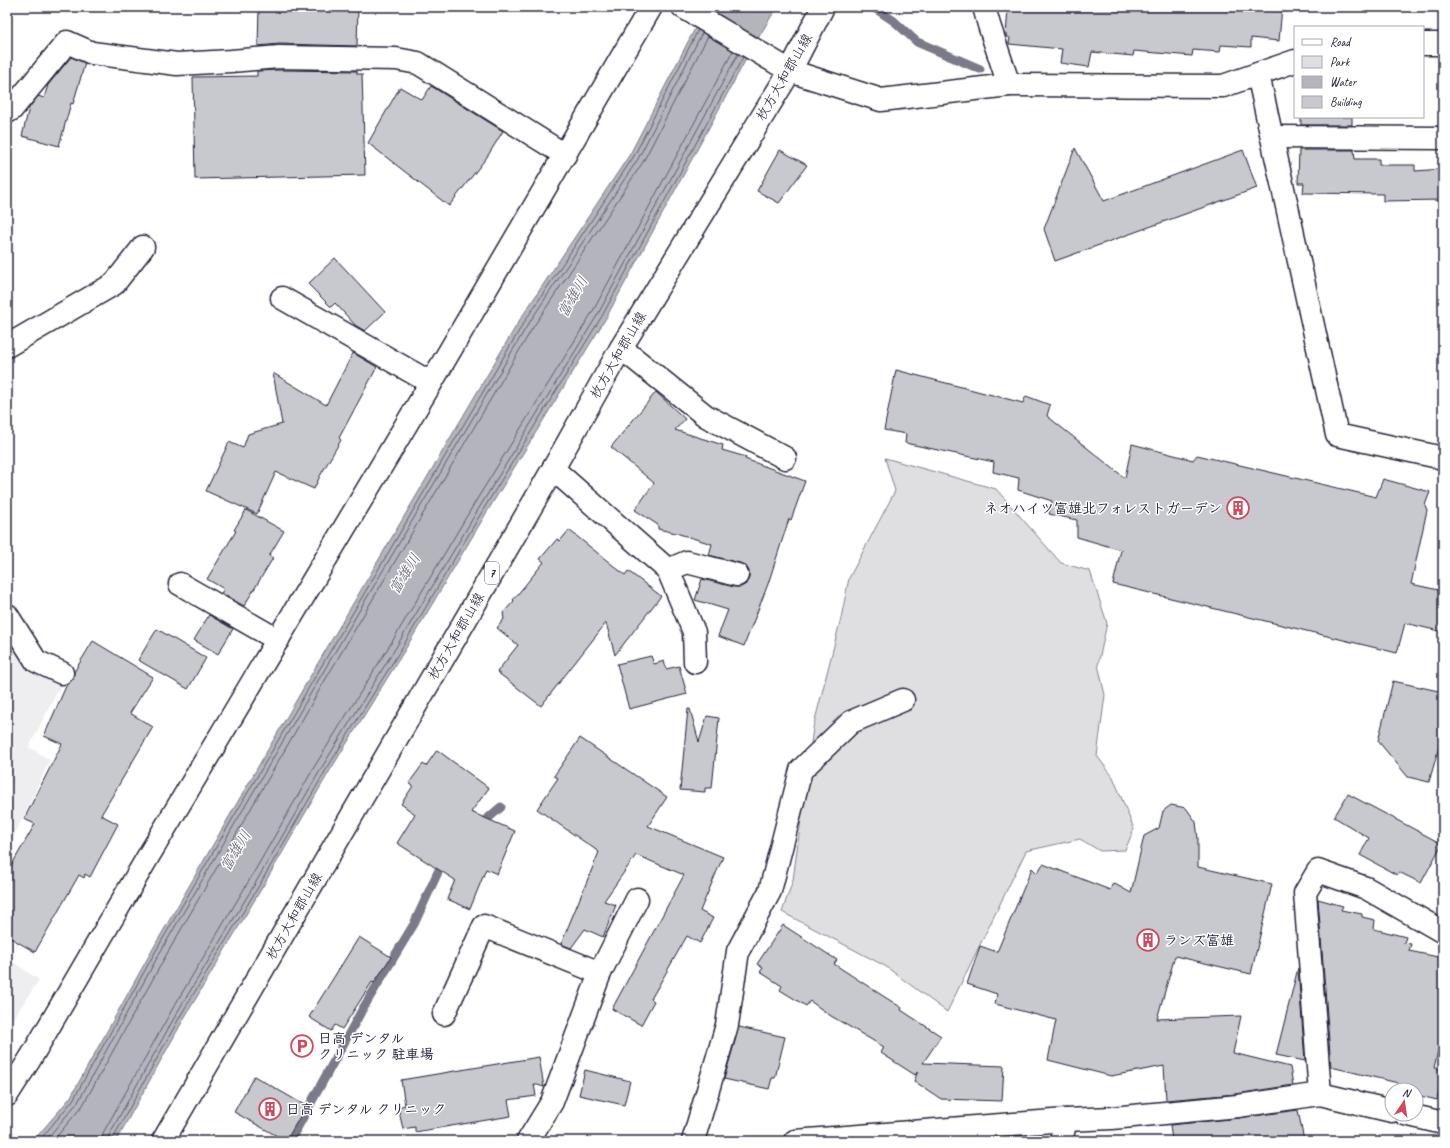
<svg xmlns="http://www.w3.org/2000/svg" width="1450" height="1148" font-family="Caveat,'Klee One',sans-serif">
  <style>
    .built { fill: #eeeef1 }
    .green { fill: #dfdfe2; stroke: #80808e }
    .water { fill: #b4b4bc; stroke: #7a7a88 }
    .lines { fill: none; stroke-linecap: round; stroke-linejoin: round }
    .shore { stroke: #5c5c6f; stroke-width: 1 }
    .stream { stroke: #7a7a88; stroke-width: 9 }
    .building { fill: #c8c8cf; stroke: #22223b }
    .minor-casing { stroke: #22223b; stroke-width: 25 }
    .major-casing { stroke: #22223b; stroke-width: 25 }
    .minor { stroke: #fff; stroke-width: 22 }
    .major { stroke: #fff; stroke-width: 22 }
    .labels { text-anchor: middle; dominant-baseline: central; stroke-width: 3; stroke-linejoin: round; paint-order: stroke }
    .shield { fill: #fff; stroke: #646476; stroke-width: 1 }
    .shield-label { font-size: 13px; font-weight: bold; fill: #22223b }
    .street-label { font-size: 14px; fill: #22223b; stroke: #fff }
    .poi-label { font-size: 14px; font-weight: bold; fill: #22223b; stroke: #fff; text-anchor: start }
    .water-label { font-size: 15px; font-style: italic; fill: #5c5c6f; stroke: #fff }
  </style>
  <rect width="100%" height="100%" fill="#fff"/>
  <filter id="ink" filterUnits="userSpaceOnUse"><feTurbulence type="fractalNoise" baseFrequency=".025" numOctaves="2"/><feDisplacementMap in="SourceGraphic" scale="8" xChannelSelector="R" yChannelSelector="G"/><feConvolveMatrix kernelMatrix="1 2 1 2 8 2 1 2 1" color-interpolation-filters="sRGB"/></filter>
  <g filter="url(#ink)">
    <g class="built">
      <path d="M7,598l29,55 31,20 -38,74 21,13 -43,91z"/>
      <path d="M7,958l32,22 -32,48z"/>
    </g>
    <path class="green" d="M885,458l111,31 65,74 29,8 17,52 -9,42 7,30 -8,61 16,21 21,52 -9,21 -25,1 -20,-12 -54,12 -79,161 -62,-46 -103,-54 11,-32 20,-152 28,-110 8,-40 46,-87z"/>
    <path class="water" d="M706,7h71l-25,41 -146,270 -119,194 -81,136 -77,124 -66,114 -77,129 -70,126h-83l37,-43 81,-146 160,-277 208,-354 111,-167z"/>
    <g class="lines">
      <g class="shore">
        <path d="M39,1141l34,-41 81,-146 161,-277 208,-353 111,-168 64,-126"/>
        <path d="M45,1141l33,-39 80,-146 161,-277 208,-353 111,-167 64,-126"/>
        <path d="M53,1141l30,-36 81,-146 160,-277 208,-353 111,-167 65,-126"/>
        <path d="M102,1141l1,-8 70,-125 77,-129 66,-115 77,-124 81,-136 119,-193 140,-260"/>
        <path d="M108,1141l1,-6 69,-124 78,-129 66,-115 76,-123 81,-136 119,-194 140,-260"/>
        <path d="M113,1141v-3l69,-125 78,-129 66,-114 77,-124 80,-136 119,-194 141,-259"/>
      </g>
      <g class="stream">
        <path d="M873,7l21,14 23,21 63,27"/>
        <path d="M478,827l23,-20"/>
        <path d="M290,1141l72,-131 52,-86 30,-65"/>
      </g>
    </g>
    <g class="building">
      <path d="M259,7h99l-1,39 -78,-2 -21,2z"/>
      <path d="M1008,7h274l-3,34 -28,-3v9l-30,-2 -1,7 -27,-2 -1,6 -58,-5 -1,5 -41,-4 -3,15 -29,-4 2,-14 -53,-5 1,-6 -4,-2z"/>
      <path d="M71,57l14,6 -12,41 -2,-1 -12,43 -37,-10 7,-28 9,-12 6,2 4,-13z"/>
      <path d="M279,70l78,1v3h5l3,101 -170,4 -2,-102 64,-1v-5z"/>
      <path d="M431,86l72,45 -16,26 -38,49 -81,-63 32,-56 22,13z"/>
      <rect x="1301" y="117" width="51" height="8"/>
      <path d="M1075,148l29,53 139,-51 14,38 -202,73 -11,-32z"/>
      <path d="M780,150l27,15 -28,38 -22,-12z"/>
      <path d="M1299,150h55l1,9h24v6h36v6l28,-2v31l-60,1v-7l-80,-1 1,-10h-6z"/>
      <path d="M335,258l50,54 -20,19 -10,-6 -20,-22 -4,4 -23,-23z"/>
      <path d="M353,353l24,14 -38,71 2,2 -21,36 -6,13 -38,-17 -19,42 -51,-23 23,-49 14,6 5,-14 34,-10 -9,-51 53,32z"/>
      <path d="M896,370l127,33 3,-7 24,9 -3,11 78,62 7,-34 61,16 4,-5 179,42 7,-18 47,13 -5,13 2,5 -16,74 32,7v41l-38,-9 -8,30 -284,-69 8,-34 -44,-13v-17l-28,-6 3,-13 -34,-11 1,-12 -26,-6 1,-10 -89,-19 1,-9 -22,-4z"/>
      <path d="M656,392l29,27 -10,11 48,15 -1,5 24,7 -1,2 60,22 -14,39 -2,-1 -21,65 -24,62 -26,-10 10,-26 -33,-10 7,-21 32,8h7l5,-3 3,-6v-7l-3,-5 -6,-3 -31,-8 3,-11 -36,-11 -18,-4v-4l-23,-15 19,-27 -43,-36z"/>
      <path d="M246,510l38,21 -15,25 4,2 -29,48 -23,-13 3,-4 -17,-10 29,-48 -2,-1z"/>
      <path d="M569,530l56,45 3,-4 33,25 -46,59 -9,-32 -65,83 -44,-34 21,-27 -21,-17 7,-9 -1,-6 11,-12 -1,-1 31,-38 -4,-3 17,-20 3,2z"/>
      <path d="M209,615l24,14 -15,25 -24,-14z"/>
      <path d="M157,629l49,29 -18,31 -50,-29z"/>
      <path d="M93,641l60,36 -23,36 23,14 -52,88 17,9 -28,53 -5,-3 -1,4 -5,-3 -44,77 -28,-16v-63l28,-49 -11,-5 38,-75 -18,-8 23,-52 6,-5 1,-7z"/>
      <path d="M651,656l3,8 10,-3 2,8 13,-3 8,28 -58,15 -12,-45z"/>
      <path d="M1393,681l50,11v41l-14,49 -21,-5 -30,-36z"/>
      <path d="M688,709h2l9,33 8,-26 12,2 -7,70h-7v4l-25,-2z"/>
      <path d="M580,738l87,59 -19,29 75,31 -23,54 13,7 -13,25 -13,-7 -36,63 3,2 -13,24 -29,-16 72,-134 -48,-20 -32,46 12,4 -13,32 -18,-8 -14,19 -10,-4 38,-92 -62,-43 21,-31 -4,-2z"/>
      <path d="M437,750l52,38 -18,24 44,19 -18,43 -11,-5 -16,40 -23,-10 8,-19 -58,-37 18,-29 -14,-10 12,-18 -4,-3 14,-19 3,2z"/>
      <path d="M1348,794l94,50 -21,39 -22,-11 -2,3 -37,-20 9,-17 -35,-21z"/>
      <path d="M1171,805l15,3 10,14 2,17v28l74,17 -21,90 -76,-18 -18,63 84,-3 -8,37 57,14 3,18 -57,9 -70,6 -2,-34 -53,10 -63,-16 8,-40 -61,-16 2,-10 -30,-10 13,-38 17,6 35,-84 5,5 6,-9 67,26 3,-7 18,10 13,-57 15,-8 4,-17z"/>
      <path d="M1318,899l25,7 -2,4 21,4v3l13,3 -1,9 32,8 -2,6 7,1 -2,7 34,7v71l-9,39 9,2v7l-6,23 -21,-5v-5h-20l2,-7 -67,-16z"/>
      <path d="M783,925l54,35 -3,4 46,30 22,14 -1,2 40,26 -18,27 81,3 -2,35 -61,-2 -27,-18 4,-10 -3,4 -34,-22 3,-6 -53,-31 -21,-15 -4,5 -26,-16 2,-4 -22,-14 3,-4 -6,-4z"/>
      <path d="M359,937l32,20 -17,26 -2,-1 -30,47 -7,-4 -4,6 -22,-14z"/>
      <path d="M1298,968l7,93 -29,-6z"/>
      <path d="M739,1027l46,10 -10,41h-3l-3,11 -45,-10z"/>
      <path d="M539,1057l5,30 -10,-3 2,12 -28,4 3,16 -96,16v-5l-12,2 -5,-22 7,-2 -4,-25z"/>
      <path d="M585,1070l45,11 -6,24 -45,-10z"/>
      <path d="M254,1076l52,30 -20,35 -52,-29z"/>
      <path d="M1298,1110l6,31h-132l-2,-16 69,-7z"/>
    </g>
    <g class="lines">
      <g class="minor-casing">
        <g id="minor">
          <path d="M683,7l107,64 91,29 128,-15 214,1 72,-25"/>
          <path d="M984,7l5,18 20,60"/>
          <path d="M1423,44h20"/>
          <path d="M1258,74l79,361 106,23"/>
          <path d="M7,112l5,-3 55,-67 25,11 85,11 54,-3 48,-4 117,2 22,4 147,92"/>
          <path d="M1272,137l171,1"/>
          <path d="M282,298l149,85"/>
          <path d="M7,346l107,-62 29,-37"/>
          <path d="M621,348l85,68 79,42"/>
          <path d="M553,469l115,101 26,62 1,30"/>
          <path d="M668,570l19,-8 50,13"/>
          <path d="M180,584l98,56"/>
          <path d="M7,615l29,46 26,12"/>
          <path d="M444,1014l40,-88 116,47"/>
          <path d="M1320,1094l-15,-201 13,-22 48,17 77,44"/>
          <path d="M1405,1114l38,9"/>
          <path d="M528,1141l24,-39 48,-129 37,-74"/>
          <path d="M693,1141l34,-116 11,-74 32,-60 31,-121 50,-48 52,-22"/>
          <path d="M795,1141l271,-21 46,-2 126,-12 82,-12 72,17"/>
          <path d="M1061,1141l5,-21"/>
        </g>
      </g>
      <g class="major-casing">
        <g id="major">
          <path d="M7,1095l23,-36 119,-204 282,-472 220,-376"/>
          <path d="M163,1141l390,-672 68,-121 169,-277 33,-64"/>
        </g>
      </g>
      <use href="#minor" class="minor"/>
      <use href="#major" class="major"/>
    </g>
  </g>
  <defs>
    <g id="building-ring" transform="scale(1.15)"><circle r="9.5" fill="#fff" stroke="#d1495b" stroke-width="1.5"/><path d="M-4-6H4V6H1V3H-1V6H-4ZM-2.5-4.3h1.7v1.8h-1.7ZM.8-4.3h1.7v1.8H.8ZM-2.5-1h1.7V.8h-1.7ZM.8-1h1.7V.8H.8Z" fill="#d1495b"/></g>
    <g id="parking-ring" transform="scale(1.15)"><circle r="9.5" fill="#fff" stroke="#d1495b" stroke-width="1.5"/><path d="M-3.5-5.5H1a3.5 3.5 0 0 1 0 7H-1V5.5H-3.5ZM-1-3.4V-.6H.8a1.4 1.4 0 0 0 0-2.8Z" fill="#d1495b"/></g>
  </defs>
  <g fill-rule="evenodd">
    <use href="#building-ring" x="1238" y="508"/>
    <use href="#building-ring" x="1148" y="940"/>
    <use href="#parking-ring" x="302" y="1046"/>
    <use href="#building-ring" x="270" y="1109"/>
  </g>
  <g class="labels">
    <rect class="shield" x="485" y="562" width="14" height="22" rx="3"/>
    <g class="shield-label">
      <text x="492" y="573">7</text>
    </g>
    <g class="street-label">
      <text transform="translate(784 77) rotate(-60)">枚方大和郡山線</text>
      <text transform="translate(618 355) rotate(-60)">枚方大和郡山線</text>
      <text transform="translate(456 636) rotate(-60)">枚方大和郡山線</text>
      <text transform="translate(294 916) rotate(-60)">枚方大和郡山線</text>
    </g>
    <g class="poi-label">
      <text x="1222" y="508" text-anchor="end">ネオハイツ富雄北フォレストガーデン</text>
      <text x="1164" y="940">ランズ富雄</text>
      <text x="318" y="1038">日高 デンタル<tspan x="318" dy="16">クリニック 駐車場</tspan></text>
      <text x="286" y="1109">日高 デンタル クリニック</text>
    </g>
    <g class="water-label">
      <text transform="translate(573 297) rotate(-60)">富雄川</text>
      <text transform="translate(405 574) rotate(-58)">富雄川</text>
      <text transform="translate(236 851) rotate(-59)">富雄川</text>
    </g>
  </g>
  <rect width="1450" height="1148" fill="none" stroke="#fff" stroke-width="24"/>
  <rect x="12" y="12" width="1426" height="1124" fill="none" stroke="#22223b" stroke-width="1.5" filter="url(#ink)"/>
  <rect x="1294" y="26" width="130" height="92" fill="#ffffff" stroke="#a7a7b1"/>
  <rect x="1302" y="39" width="20" height="6" fill="#ffffff" stroke="#a7a7b1"/>
  <text x="1330" y="46" font-size="12" fill="#22223b">Road</text>
  <rect x="1302" y="56" width="20" height="12" fill="#dfdfe2" stroke="#a7a7b1"/>
  <text x="1330" y="66" font-size="12" fill="#22223b">Park</text>
  <rect x="1302" y="76" width="20" height="12" fill="#b4b4bc" stroke="#a7a7b1"/>
  <text x="1330" y="86" font-size="12" fill="#22223b">Water</text>
  <rect x="1302" y="96" width="20" height="12" fill="#c8c8cf" stroke="#a7a7b1"/>
  <text x="1330" y="106" font-size="12" fill="#22223b">Building</text>
  <g transform="translate(1404 1102) rotate(13)"><circle r="19" fill="#ffffff" stroke="#a7a7b1"/>
  <path d="M0-3L7 15L0 10L-7 15Z" fill="#d1495b"/>
  <text y="-6" font-size="11" font-weight="bold" text-anchor="middle" fill="#22223b">N</text>
  </g>
</svg>
